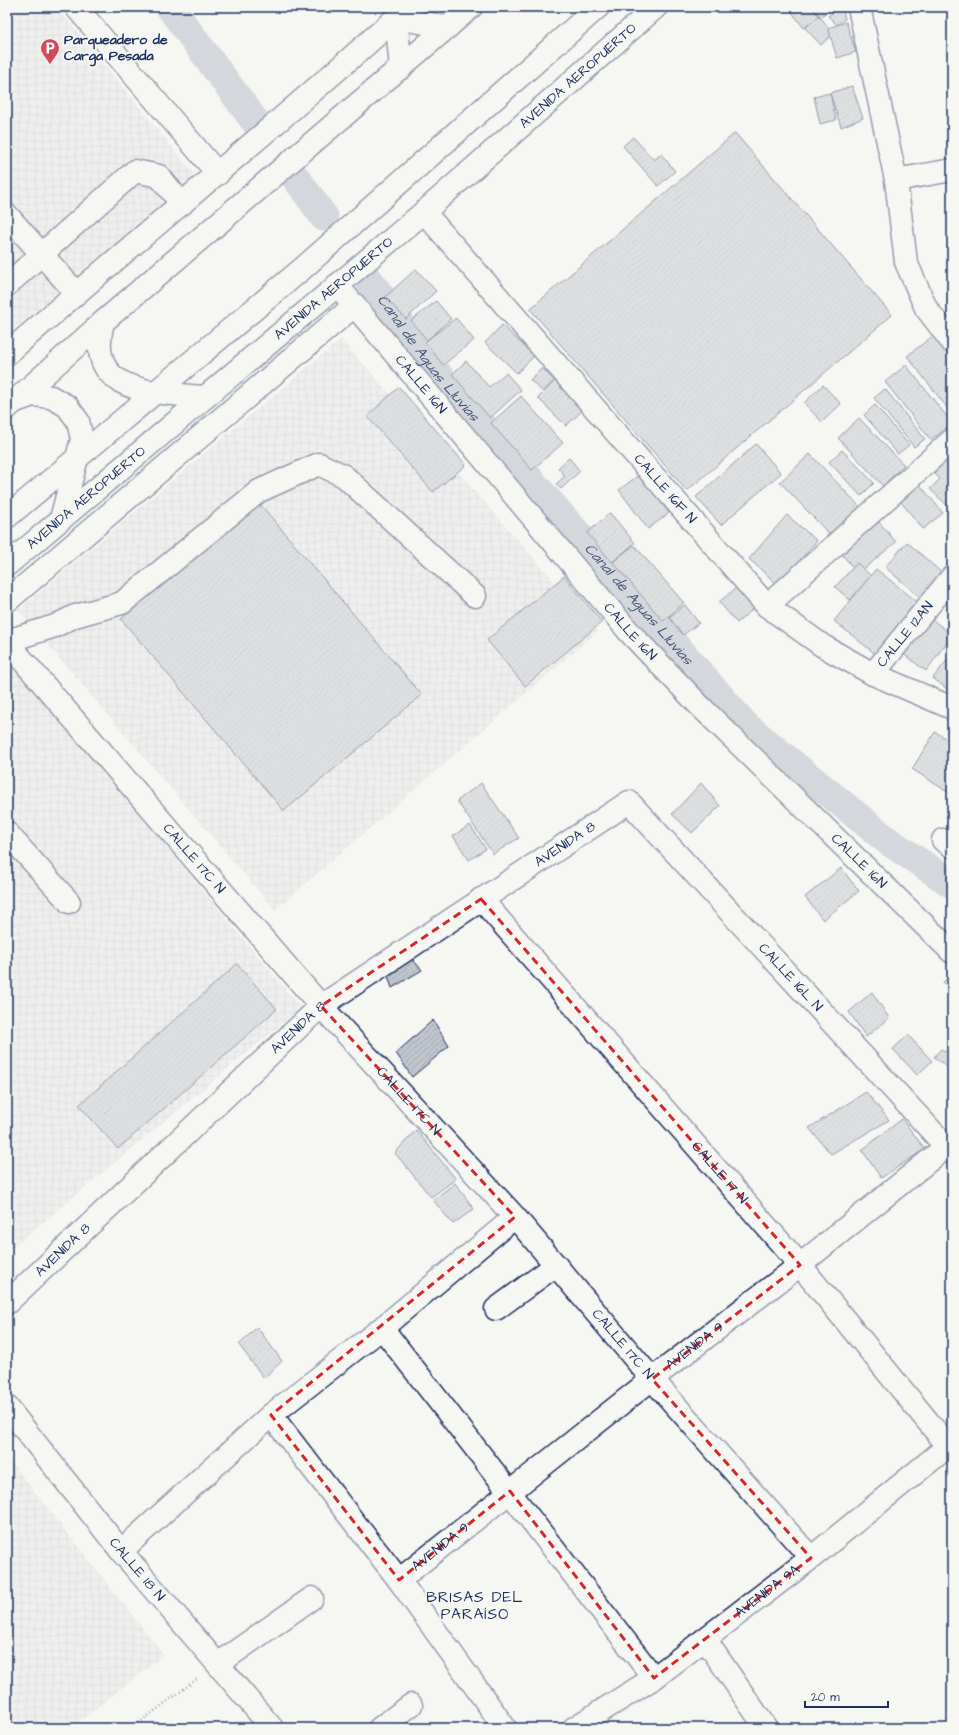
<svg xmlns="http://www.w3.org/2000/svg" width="959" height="1735" font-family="'Architects Daughter',sans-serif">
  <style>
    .industrial { fill: url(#industrial-grid) }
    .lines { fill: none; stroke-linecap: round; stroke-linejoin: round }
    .canal { stroke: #abb2c0; stroke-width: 29 }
    .building { fill: url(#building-hatch); stroke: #1b2f5e }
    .minor-casing { stroke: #1b2f5e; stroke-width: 25 }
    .major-casing { stroke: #1b2f5e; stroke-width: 25 }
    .path { stroke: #1b2f5e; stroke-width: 2.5; stroke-dasharray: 1 3; stroke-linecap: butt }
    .minor { stroke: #f6f6f2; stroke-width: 22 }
    .major { stroke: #f6f6f2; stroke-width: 22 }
    .marked { fill: none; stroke: #d62828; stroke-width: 3; stroke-dasharray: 8 5; stroke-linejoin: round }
    .labels { text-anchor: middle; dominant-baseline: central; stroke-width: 4; stroke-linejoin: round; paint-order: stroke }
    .poi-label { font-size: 14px; font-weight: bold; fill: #1b2f5e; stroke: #f6f6f2; text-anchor: start }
    .street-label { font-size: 14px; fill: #1b2f5e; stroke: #f6f6f2 }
    .water-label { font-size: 15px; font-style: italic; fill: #46567b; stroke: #f6f6f2 }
    .neighbourhood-label { font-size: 15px; letter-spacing: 1px; fill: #1b2f5e; stroke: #f6f6f2 }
  </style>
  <defs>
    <pattern id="industrial-grid" width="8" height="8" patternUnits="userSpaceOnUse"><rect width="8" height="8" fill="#e6e7e7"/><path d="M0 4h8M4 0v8" fill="none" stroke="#c5c6c9"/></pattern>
    <pattern id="building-hatch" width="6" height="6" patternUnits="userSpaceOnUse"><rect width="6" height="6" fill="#c0c4cd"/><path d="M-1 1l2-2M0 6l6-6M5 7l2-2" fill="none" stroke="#a4a9b2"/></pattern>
  </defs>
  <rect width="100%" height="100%" fill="#f6f6f2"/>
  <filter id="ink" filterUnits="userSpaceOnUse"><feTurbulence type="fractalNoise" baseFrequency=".025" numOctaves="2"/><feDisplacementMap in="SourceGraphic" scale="8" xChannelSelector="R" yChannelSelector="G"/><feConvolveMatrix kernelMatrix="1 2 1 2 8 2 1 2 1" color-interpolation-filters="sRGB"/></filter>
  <g filter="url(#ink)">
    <g class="industrial">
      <path d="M7,7h50l138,168 -188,160z"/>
      <path d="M341,339l257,292 -323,279 -257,-300z"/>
      <path d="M7,656l294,352 -294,244z"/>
      <path d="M7,1457l157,198 -93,73h-64z"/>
    </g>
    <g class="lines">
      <g class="canal">
        <path d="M170,7l87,117"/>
        <path d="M296,178l28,39"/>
        <path id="s1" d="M369,280l70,96 307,350 142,115 64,43"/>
      </g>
    </g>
    <g class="building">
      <path d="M788,7h23l8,9 -15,12z"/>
      <path d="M811,7h21l-11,10z"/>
      <path d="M838,7h4l3,12 -8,6 -9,-9z"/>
      <path d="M819,16l15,17 -13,12 -16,-17z"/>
      <path d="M846,22l10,30 -19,6 -9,-30z"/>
      <path d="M852,86l11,32 -22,9 -11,-34z"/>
      <path d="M830,93l6,27 -16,4 -6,-27z"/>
      <path d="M735,133l157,182 -205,176 -157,-182z"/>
      <path d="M633,137l21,23 7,-6 14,17 -17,15 -35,-40z"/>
      <path d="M416,269l20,22 -30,28 -21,-22z"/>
      <path d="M436,301l15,18 -24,21 -16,-19z"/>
      <path d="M456,318l18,22 -31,25 -18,-23z"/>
      <path d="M502,325l32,31 -17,17 -32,-30z"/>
      <path d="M934,335l18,24v55l-45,-58z"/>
      <path d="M466,361l23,26 17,-14 15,17 -31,28 -38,-44z"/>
      <path d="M906,365l46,58 -21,17 -46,-58z"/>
      <path d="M542,368l12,12 -11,12 -13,-12z"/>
      <path d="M555,381l28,29 -17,16 -28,-28z"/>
      <path d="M823,385l18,19 -19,18 -18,-19z"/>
      <path d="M399,387l67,78 -33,27 -66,-76z"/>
      <path d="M885,389l40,50 -11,8 -40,-49z"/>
      <path d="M521,396l42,47 -31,27 -41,-47z"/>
      <path d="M875,405l34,40 -11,9 -34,-39z"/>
      <path d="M859,418l45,47 -21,21 -45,-48z"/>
      <path d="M756,444l25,29 -60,52 -25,-28z"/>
      <path d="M842,450l32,33 -13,13 -32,-34z"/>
      <path d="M952,450v14l-7,-7z"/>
      <path d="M810,454l50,53 -30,28 -50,-53z"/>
      <path d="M569,458l11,13 -19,18 -5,-5 9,-8 -7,-8z"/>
      <path d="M945,462l7,7v41l-22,-21 10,-10 -6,-6z"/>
      <path d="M640,474l29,39 -21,16 -29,-39z"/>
      <path d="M916,480l27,33 -20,16 -27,-33z"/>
      <path d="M259,503l163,192 -138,116 -163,-192z"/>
      <path d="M610,513l25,30 -23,19 -25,-29z"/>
      <path d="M787,515l30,26 -39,44 -29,-26z"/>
      <path d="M879,522l17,20 -38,32 -17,-21z"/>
      <path d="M907,542l36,32 -21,25 -37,-32z"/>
      <path d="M634,545l50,58 -21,18 -50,-59z"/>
      <path d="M857,563l14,13 -21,24 -15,-13z"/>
      <path d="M876,569l44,35 -42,52 -44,-35z"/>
      <path d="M564,576l38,46 -77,64 -38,-46z"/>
      <path d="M736,588l18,20 -17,15 -18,-21z"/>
      <path d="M685,605l14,18 -16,12 -14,-18z"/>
      <path d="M929,617l23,18 -26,36 -24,-18z"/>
      <path d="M952,654v39l-19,-15z"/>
      <path d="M935,732l17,10 -1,52 -39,-25z"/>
      <path d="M481,783l38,55 -26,16 -36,-53z"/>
      <path d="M701,783l19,23 -28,27 -20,-19z"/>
      <path d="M470,825l16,24 -17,11 -16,-24z"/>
      <path d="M841,868l18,23 -36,29 -18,-23z"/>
      <path d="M405,951l17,19 -30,18 -7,-21z"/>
      <path d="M237,964l40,45 -159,140 -39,-44z"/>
      <path d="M952,974v18l-9,-10z"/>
      <path d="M872,992l17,26 -23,19 -17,-25z"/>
      <path d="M433,1020l16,26 -37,31 -16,-24z"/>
      <path d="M908,1035l24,26 -15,14 -24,-26z"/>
      <path d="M941,1049l11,7v6l-4,5 -14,-10z"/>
      <path d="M866,1092l23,28 -58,34 -22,-26z"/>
      <path d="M902,1119l23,30 -44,29 -19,-28z"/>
      <path d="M416,1130l40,49 -25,18 -36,-44z"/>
      <path d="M455,1183l19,26 -21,15 -20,-24z"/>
      <path d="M257,1327l25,34 -18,17 -25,-33z"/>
    </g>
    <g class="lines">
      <g class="minor-casing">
        <g id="minor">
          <path d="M76,7l142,167"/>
          <path d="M859,7l37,173 10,82 20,46 26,34"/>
          <path d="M896,180l56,-10"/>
          <path id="s2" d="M424,212l343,394 56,40 50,28 79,34"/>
          <path d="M7,215l69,78"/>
          <path d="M7,285l128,-114 24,5 23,28"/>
          <path id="s3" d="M337,285l293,348 70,73 252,246"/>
          <path d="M7,354c132,-117 270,-228 401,-347"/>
          <path id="s4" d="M7,565l417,-353 232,-205"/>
          <path d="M7,601l348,-296"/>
          <path d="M767,606l185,-166"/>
          <path d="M7,641l48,-15 20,-10 47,-13 137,-112 60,-27 25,12 131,120"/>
          <path id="s5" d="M7,642l314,364 194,211 137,162 159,179"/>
          <path id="s6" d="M873,674l79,-97"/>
          <path d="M7,833l62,69"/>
          <path d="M943,840l9,6"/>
          <path id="s7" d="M481,899l319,366 152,186"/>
          <path id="s8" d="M7,1303l314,-297 308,-204 323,351"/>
          <path d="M496,1309l60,-44"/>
          <path d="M382,1328l272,350"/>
          <path id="s9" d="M7,1407l114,144 151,177"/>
          <path d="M271,1415l128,165 106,148"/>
          <path d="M121,1551l150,-136 111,-87 133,-111"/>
          <path id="s10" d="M399,1580l253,-201 148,-114 152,-123"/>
          <path d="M705,1639l61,89"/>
          <path d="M218,1664l94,-66"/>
          <path d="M380,1728l31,-23"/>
          <path id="s11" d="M574,1728l80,-50 157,-120 141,-115"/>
        </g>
      </g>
      <g class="major-casing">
        <g id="major">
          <path d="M401,68l-5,-50 52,9"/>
          <path d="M103,322c-19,73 51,70 102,75"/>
          <path d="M16,401l17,-6 18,2 16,9 11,15 4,18 -21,80"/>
          <path d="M7,408l96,-86 368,-315"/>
          <path d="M7,517l295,-248 296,-262"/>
        </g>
      </g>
      <path class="path" d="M132,1728l65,-49"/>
      <use href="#minor" class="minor"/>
      <use href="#major" class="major"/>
    </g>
  </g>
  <path d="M0 0H959V1735H0ZM481,899l319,366 -148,114 159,179 -157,120 -144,-187 -111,89 -128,-165 244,-198 -194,-211z" fill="#f6f6f2" fill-opacity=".55" fill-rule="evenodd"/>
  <path class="marked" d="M481,899l319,366 -148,114 159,179 -157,120 -144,-187 -111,89 -128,-165 244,-198 -194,-211z"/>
  <defs>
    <g id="parking-pin" transform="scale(1)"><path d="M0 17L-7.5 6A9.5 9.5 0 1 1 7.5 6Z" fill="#d1495b" stroke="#f6f6f2"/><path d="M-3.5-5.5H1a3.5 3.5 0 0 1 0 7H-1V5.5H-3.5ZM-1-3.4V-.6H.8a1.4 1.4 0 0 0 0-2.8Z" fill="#fff"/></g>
  </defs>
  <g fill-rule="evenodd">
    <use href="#parking-pin" x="50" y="48"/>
  </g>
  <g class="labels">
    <g class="poi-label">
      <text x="64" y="40">Parqueadero de<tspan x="64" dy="16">Carga Pesada</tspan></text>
    </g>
    <g class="street-label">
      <text stroke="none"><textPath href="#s4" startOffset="752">AVENIDA AEROPUERTO</textPath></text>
      <text stroke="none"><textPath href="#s4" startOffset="428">AVENIDA AEROPUERTO</textPath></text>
      <text stroke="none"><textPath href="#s3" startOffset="130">CALLE 16N</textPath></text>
      <text stroke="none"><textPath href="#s2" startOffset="367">CALLE 16F N</textPath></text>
      <text stroke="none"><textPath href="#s4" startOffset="104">AVENIDA AEROPUERTO</textPath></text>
      <text stroke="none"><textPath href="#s3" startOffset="454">CALLE 16N</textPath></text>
      <text stroke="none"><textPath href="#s6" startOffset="51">CALLE 12AN</textPath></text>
      <text stroke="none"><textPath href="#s8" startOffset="725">AVENIDA 8</textPath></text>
      <text stroke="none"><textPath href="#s5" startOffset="286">CALLE 17C N</textPath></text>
      <text stroke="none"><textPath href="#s3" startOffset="778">CALLE 16N</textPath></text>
      <text stroke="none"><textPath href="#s8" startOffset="1040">CALLE 16L N</textPath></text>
      <text stroke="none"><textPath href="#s8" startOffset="401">AVENIDA 8</textPath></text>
      <text stroke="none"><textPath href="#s5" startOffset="610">CALLE 17C N</textPath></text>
      <text stroke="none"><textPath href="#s7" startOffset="363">CALLE 17 N</textPath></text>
      <text stroke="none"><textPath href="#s8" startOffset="77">AVENIDA 8</textPath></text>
      <text stroke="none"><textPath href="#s5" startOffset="934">CALLE 17C N</textPath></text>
      <text stroke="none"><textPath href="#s10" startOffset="377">AVENIDA 9</textPath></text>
      <text stroke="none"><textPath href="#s10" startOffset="53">AVENIDA 9</textPath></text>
      <text stroke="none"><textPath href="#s9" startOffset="208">CALLE 18 N</textPath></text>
      <text stroke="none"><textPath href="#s11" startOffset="237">AVENIDA 9A</textPath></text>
    </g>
    <g class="water-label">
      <text stroke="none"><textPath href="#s1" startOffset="98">Canal de Aguas Lluvias</textPath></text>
      <text stroke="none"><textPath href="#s1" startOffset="422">Canal de Aguas Lluvias</textPath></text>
    </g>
    <g class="neighbourhood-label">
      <text x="475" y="1597">BRISAS DEL<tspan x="475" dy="17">PARAÍSO</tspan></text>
    </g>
  </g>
  <rect width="959" height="1735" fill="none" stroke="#f6f6f2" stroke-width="24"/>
  <rect x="12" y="12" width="935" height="1711" fill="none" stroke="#1b2f5e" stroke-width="1.5" filter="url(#ink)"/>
  <path d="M805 1701v6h83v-6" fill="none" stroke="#1b2f5e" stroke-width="2"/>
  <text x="811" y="1701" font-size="12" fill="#1b2f5e" stroke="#f6f6f2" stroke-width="3" paint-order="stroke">20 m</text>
</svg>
